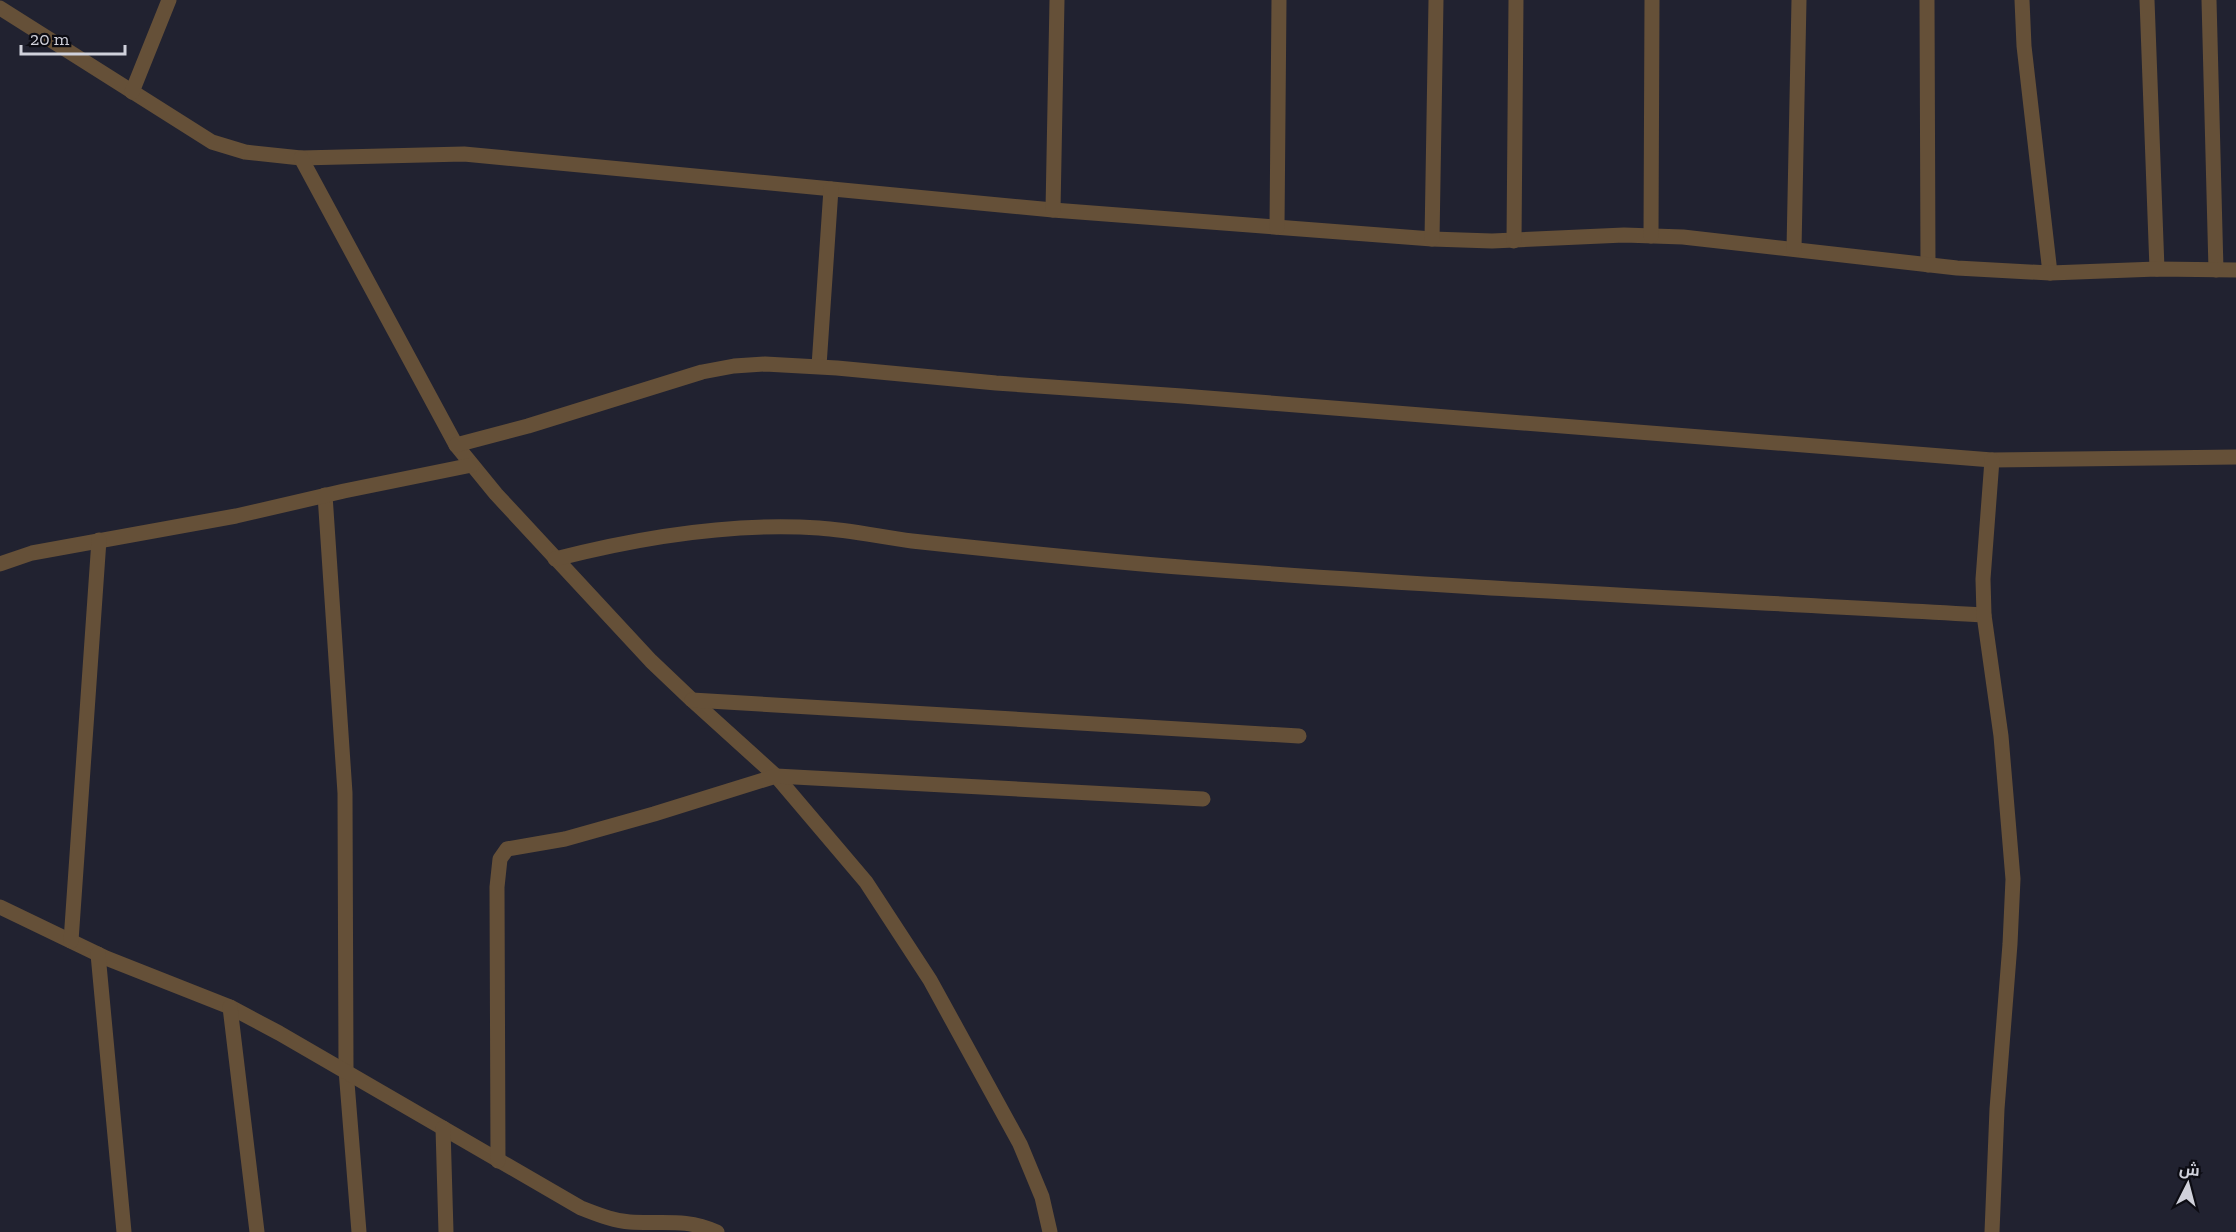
<svg xmlns="http://www.w3.org/2000/svg" width="2236" height="1232" font-family="'Zilla Slab',Cairo,serif">
  <style>
    .lines { fill: none; stroke-linecap: round; stroke-linejoin: round }
    .minor { stroke: #655038; stroke-width: 15 }
  </style>
  <rect width="100%" height="100%" fill="#212230"/>
  <g class="lines">
    <g class="minor">
      <path d="M1927,0l1,265"/>
      <path d="M2022,0l2,46 26,227"/>
      <path d="M2147,0l10,269"/>
      <path d="M2209,0l7,270"/>
      <path d="M0,8l212,134 33,10 56,6 163,-4 589,56 379,29 60,2 132,-6 59,2 274,31 93,5 107,-4 79,1"/>
      <path d="M132,92l37,-92"/>
      <path d="M301,158l155,287 40,49 155,167 41,39 84,76 90,106 64,98 90,164 22,53 8,35"/>
      <path d="M1053,210l4,-210"/>
      <path d="M1277,227l2,-227"/>
      <path d="M1651,236l1,-236"/>
      <path d="M1432,239l4,-239"/>
      <path d="M1514,241l2,-241"/>
      <path d="M1794,249l5,-249"/>
      <path d="M819,366l12,-177"/>
      <path d="M456,445l72,-19 174,-54 32,-6 31,-2 72,4 159,15 186,13 810,64 244,-3"/>
      <path d="M325,495l20,298 1,277 13,162"/>
      <path d="M555,559c86,-22 176,-37 264,-31 31,2 62,9 93,13 93,10 187,20 280,27 264,20 528,32 792,47"/>
      <path d="M0,564l32,-11 204,-37 108,-25 128,-26"/>
      <path d="M692,700l607,36"/>
      <path d="M0,907l106,51 124,49 49,26 302,175c16,6 32,13 49,14 33,2 55,-4 87,10"/>
      <path d="M71,941l28,-401"/>
      <path d="M98,954l26,278"/>
      <path d="M230,1007l27,225"/>
      <path d="M443,1128l3,104"/>
      <path d="M498,1161l-1,-274 3,-28 7,-10 58,-10 89,-25 122,-38 427,23"/>
      <path d="M1992,1232l5,-123 13,-165 3,-65 -12,-143 -17,-121 -1,-36 9,-119"/>
    </g>
  </g>
  <g transform="translate(2188 1184) rotate(6)" stroke="#0c0c13" stroke-width="4.5" paint-order="stroke">
  <path d="M0-4.5L10 22L0 15L-10 22Z" fill="#d0d1db"/>
  <text y="-9" font-size="16" font-weight="bold" text-anchor="middle" fill="#d0d1db">ش</text>
  </g>
  <path d="M21 45v9h104v-9" fill="none" stroke="#d0d1db" stroke-width="3"/>
  <text x="30" y="45" font-size="18" fill="#d0d1db" stroke="#0c0c13" stroke-width="4.5" paint-order="stroke">20 m</text>
</svg>
